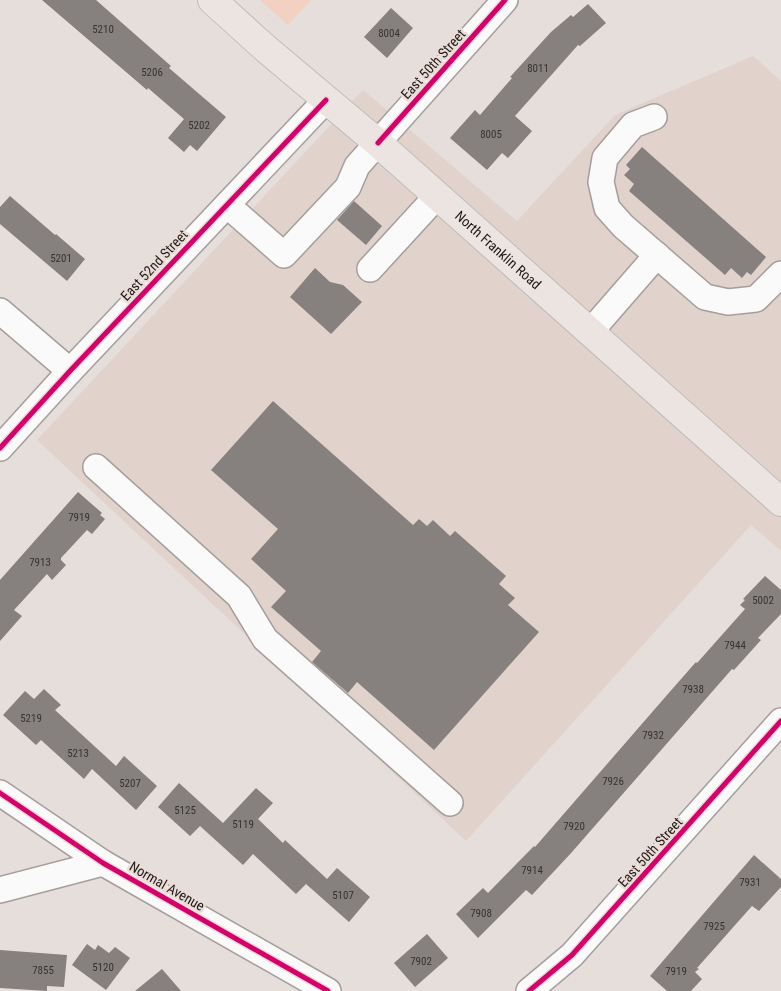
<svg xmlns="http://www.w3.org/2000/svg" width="781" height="991" font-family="'Roboto Condensed',sans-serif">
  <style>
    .built { fill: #e1d2cb }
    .green { fill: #f2d0c2 }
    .building { fill: #86807f }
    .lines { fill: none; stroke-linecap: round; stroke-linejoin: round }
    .minor-casing { stroke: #a49e9c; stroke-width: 28 }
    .major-casing { stroke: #c0bcbb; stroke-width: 30 }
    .minor { stroke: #fbfafa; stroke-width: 25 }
    .major { stroke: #ebe4e1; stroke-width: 28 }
    .cycleway-casing { stroke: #eadcd7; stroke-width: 8 }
    .cycleway { stroke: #d6006c; stroke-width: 5 }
    .labels { text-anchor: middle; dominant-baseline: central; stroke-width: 5; stroke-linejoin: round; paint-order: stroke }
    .number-label { font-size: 11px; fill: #373331 }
    .street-label { font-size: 14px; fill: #1d1917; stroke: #eadcd7 }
  </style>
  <rect width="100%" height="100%" fill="#e6dedb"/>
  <path class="built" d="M753,56l28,25v470l-30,-26 -285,316 -429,-401 326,-350 154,131 98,-106z"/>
  <path class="green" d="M260,0h51l-23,25z"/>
  <g class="building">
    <path d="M42,0h54l75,66 -2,2 57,49 -29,34 -7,-6 -6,7 -16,-14 16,-19 -36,-31 -1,2z"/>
    <path d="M588,4l18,19 -26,23 -2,-1 -63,71 17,15 -24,27 -6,-5 -15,17 -37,-32 25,-28 5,5 32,-37 -2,-1 41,-45 20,-17 2,2z"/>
    <path d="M391,8l22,20 -26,30 -23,-21z"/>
    <path d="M642,147l124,110 -15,18 -4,-3 -5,6 -11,-10 -6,7 -96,-84 5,-7 -10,-9 6,-6 -4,-4z"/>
    <path d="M10,196l45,39 1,-1 29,25 -18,22 -67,-57v-17z"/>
    <path d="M354,201l28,25 -16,19 -29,-25z"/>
    <path d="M315,268l15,14 13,3 19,17 -31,32 -41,-37z"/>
    <path d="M273,401l140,124 6,-6 8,7 6,-6 17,16 5,-5 51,45 -7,8 16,14 -7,7 31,27 -105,118 -77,-68 -9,11 -36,-31 9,-11 -50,-44 15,-16 -35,-32 27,-30 -67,-59z"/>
    <path d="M78,492l24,21 -2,2 5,4 -13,15 -5,-4 -26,28v2l5,5 -14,15 -5,-6 -33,36 8,6 -22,25v-61z"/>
    <path d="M765,576l16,14v24l-23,24 3,2 -27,30 -2,-1 -160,183 -40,43 -6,-5 -48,48 -22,-24 27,-26 5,5 46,-47 1,1 132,-152 29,-33 1,1 48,-54 -5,-4 5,-5 -2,-1z"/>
    <path d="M44,689l17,16 -6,5 61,56 8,-10 33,30 -21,24 -44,-41 -8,10 -43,-39 -5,5 -33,-30 22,-24 9,8z"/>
    <path d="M179,783l44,40 33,-35 17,15 -15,16 25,24 2,-3 42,39 10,-11 33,29 -21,25 -43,-38 -10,10 -43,-40 -10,11 -43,-39 -10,10 -32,-29z"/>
    <path d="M754,855l27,24v8l-22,24 -7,-5 -55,62 2,1 -4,3 7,7 -11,12h-24l-17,-15z"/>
    <path d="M427,934l21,24 -33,29 -21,-24z"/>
    <path d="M87,944l8,6 3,-5 11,8 6,-6 15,11 -24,32 -34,-25z"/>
    <path d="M0,950l67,5 -3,32 -17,-1v5l-47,-3z"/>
    <path d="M162,969l19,22h-46z"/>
  </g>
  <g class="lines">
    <g class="minor-casing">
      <g id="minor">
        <path d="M654,117l-21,8 -28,33 -4,24 6,26 16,18 82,71 23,5 28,-3 25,-25"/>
        <path d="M227,205l57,50 64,-68 9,-21 148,-166"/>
        <path d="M370,269l67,-73"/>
        <path d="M0,311l70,60"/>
        <path d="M590,332l67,-77"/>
        <path d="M0,448l70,-77 256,-271"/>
        <path d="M96,467l143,129 26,43 185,164"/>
        <path d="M0,793l103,70 225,128"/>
        <path d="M0,890l103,-27"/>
        <path d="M529,991l43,-36 209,-234"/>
      </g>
    </g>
    <g class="major-casing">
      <g id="major">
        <path id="s1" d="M212,0l53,48 113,95 403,359"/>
      </g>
    </g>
    <use href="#minor" class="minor"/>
    <use href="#major" class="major"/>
    <g class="cycleway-casing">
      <g id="cycleway">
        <path d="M378,143l127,-143"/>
        <path d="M0,448l70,-77 256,-271"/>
        <path d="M0,793l103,70 225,128"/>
        <path d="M529,991l43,-36 209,-234"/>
      </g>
    </g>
    <use href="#cycleway" class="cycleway"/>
  </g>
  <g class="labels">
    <g class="number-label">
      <text x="103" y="29">5210</text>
      <text x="389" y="33">8004</text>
      <text x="538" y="68">8011</text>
      <text x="152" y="72">5206</text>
      <text x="199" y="125">5202</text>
      <text x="491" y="134">8005</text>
      <text x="61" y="258">5201</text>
      <text x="79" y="517">7919</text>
      <text x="40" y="562">7913</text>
      <text x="763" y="600">5002</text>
      <text x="735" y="645">7944</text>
      <text x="693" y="689">7938</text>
      <text x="31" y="718">5219</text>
      <text x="653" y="735">7932</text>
      <text x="78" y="753">5213</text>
      <text x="613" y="781">7926</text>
      <text x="130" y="783">5207</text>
      <text x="185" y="810">5125</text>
      <text x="243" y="824">5119</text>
      <text x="574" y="826">7920</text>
      <text x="532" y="870">7914</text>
      <text x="750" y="882">7931</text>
      <text x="343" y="895">5107</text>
      <text x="481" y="913">7908</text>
      <text x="714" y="926">7925</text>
      <text x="421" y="961">7902</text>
      <text x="103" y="967">5120</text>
      <text x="43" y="970">7855</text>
      <text x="676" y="971">7919</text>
    </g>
    <g class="street-label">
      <text transform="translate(433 64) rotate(-48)">East 50th Street</text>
      <text stroke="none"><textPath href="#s1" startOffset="380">North Franklin Road</textPath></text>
      <text transform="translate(154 265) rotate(-47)">East 52nd Street</text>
      <text transform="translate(650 852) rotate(-48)">East 50th Street</text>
      <text transform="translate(167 886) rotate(30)">Normal Avenue</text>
    </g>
  </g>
</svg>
